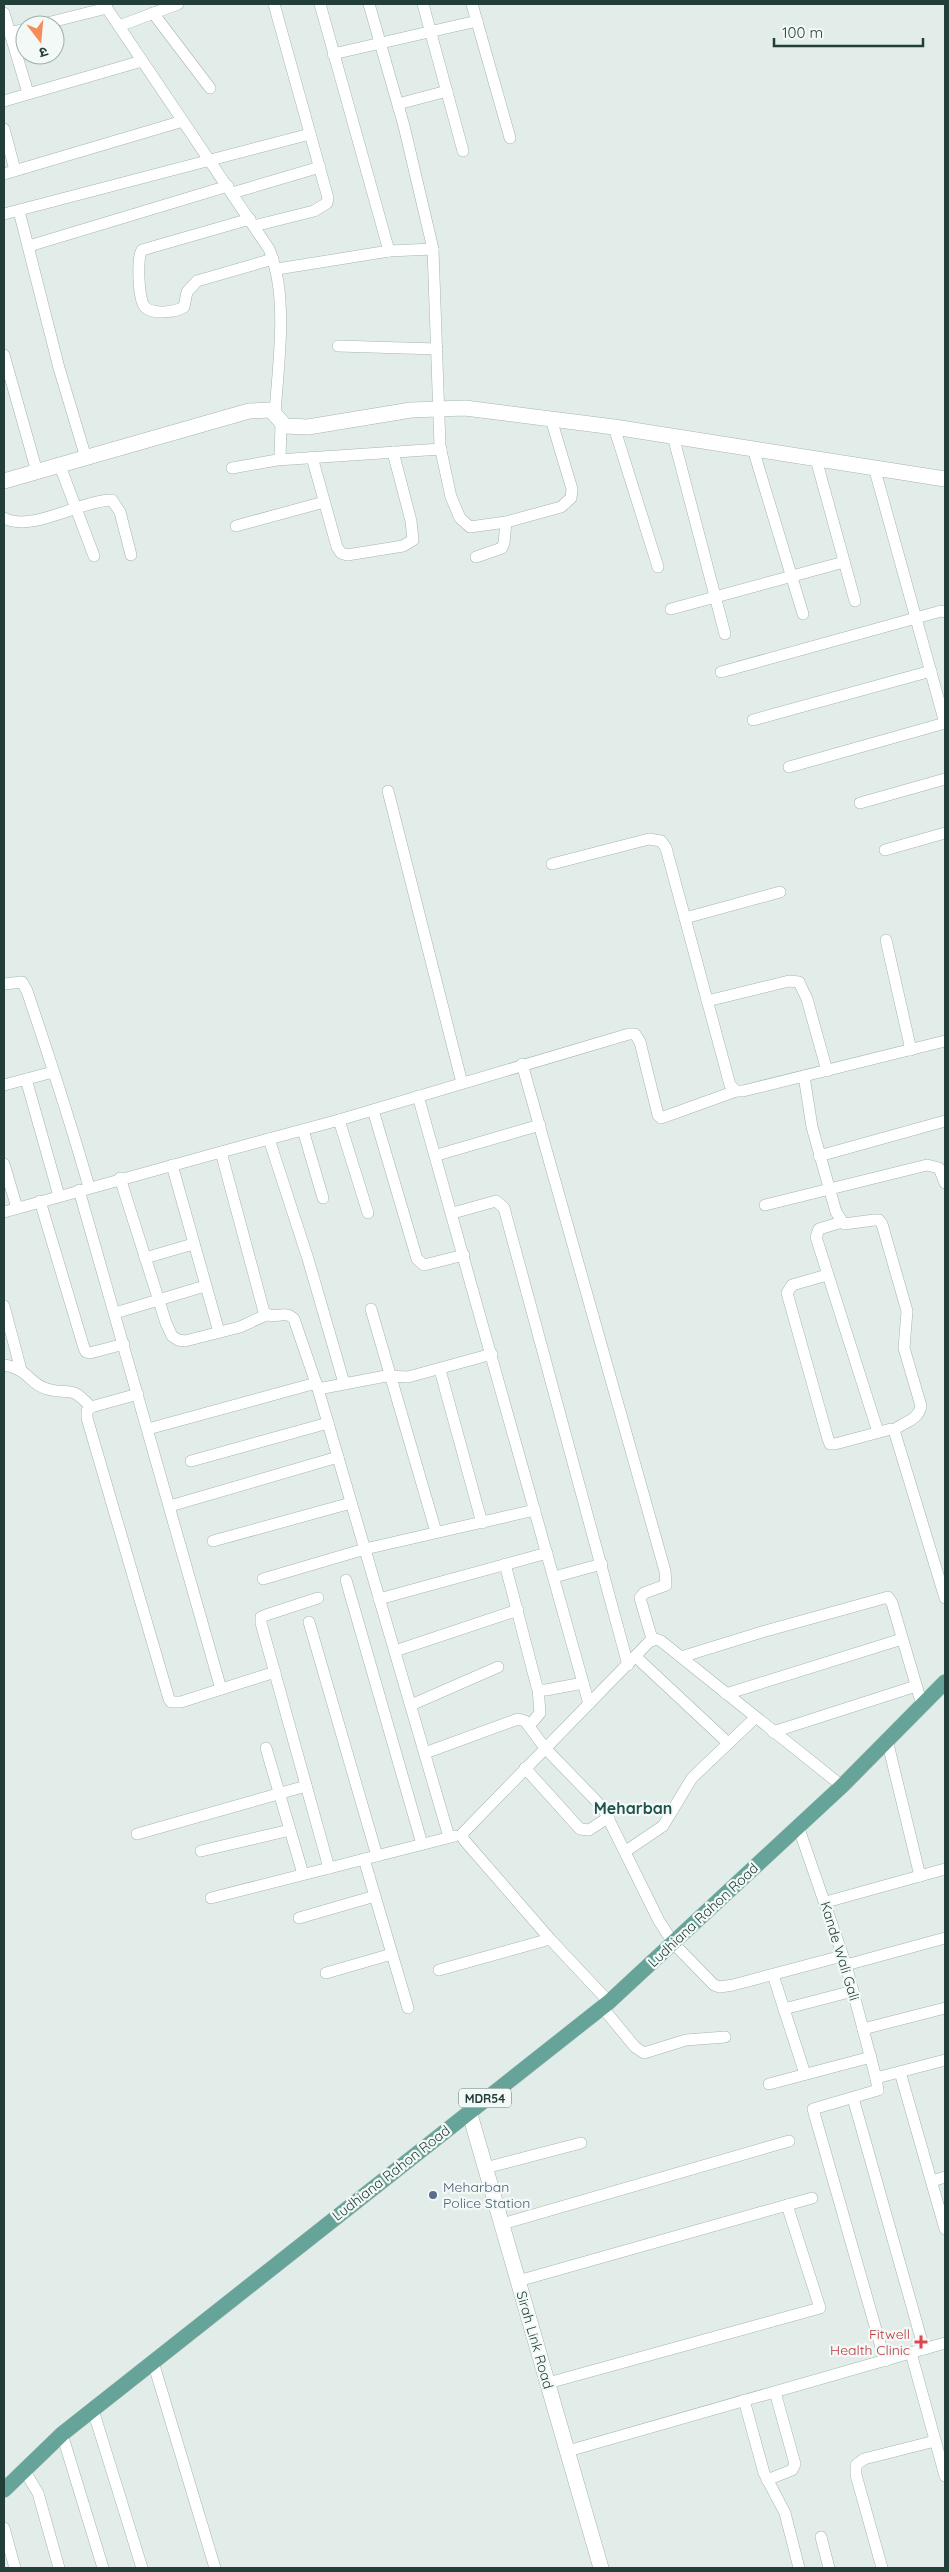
<svg xmlns="http://www.w3.org/2000/svg" width="949" height="2572" font-family="Quicksand,'Noto Sans Devanagari',sans-serif">
  <style>
    .lines { fill: none; stroke-linecap: round; stroke-linejoin: round }
    .minor-casing { stroke: #a5b5b1; stroke-width: 12 }
    .tertiary-casing { stroke: #a5b5b1; stroke-width: 16 }
    .primary-casing { stroke: #c1c9c8; stroke-width: 16 }
    .minor { stroke: #fff; stroke-width: 11 }
    .tertiary { stroke: #fff; stroke-width: 15 }
    .primary { stroke: #66a399; stroke-width: 15 }
    .service-dot { fill: #5c6f8a; stroke: #f3f9f7; stroke-width: 2 }
    .health-dot { fill: #e0444e; stroke: #f3f9f7; stroke-width: 2 }
    .labels { text-anchor: middle; dominant-baseline: central; stroke-width: 4.5; stroke-linejoin: round; paint-order: stroke }
    .shield { fill: #f3f9f7; stroke: #617672; stroke-width: 1 }
    .shield-label { font-size: 12px; font-weight: bold; fill: #223e39 }
    .street-label { font-size: 14px; fill: #223e39; stroke: #f3f9f7 }
    .service-label { font-size: 14px; fill: #4e5e75; stroke: #f3f9f7; text-anchor: start }
    .health-label { font-size: 14px; fill: #be3a42; stroke: #f3f9f7; text-anchor: end }
    .quarter-label { font-size: 16px; font-weight: bold; fill: #1d5149; stroke: #f3f9f7 }
  </style>
  <rect width="100%" height="100%" fill="#e2ede9"/>
  <g class="lines">
    <g class="minor-casing">
      <g id="minor">
        <path d="M104,4l165,245c20,48 9,114 6,165"/>
        <path d="M320,4l69,247"/>
        <path d="M369,4l35,122 29,123 7,197 11,51 9,21 10,9 36,-5"/>
        <path d="M423,4l40,147"/>
        <path d="M472,4l38,134"/>
        <path d="M4,13l24,80"/>
        <path d="M153,13l57,75"/>
        <path d="M39,25l68,-17"/>
        <path d="M119,26l59,-22"/>
        <path d="M10,33l15,-4"/>
        <path d="M333,54l144,-33"/>
        <path d="M4,101l138,-40"/>
        <path d="M398,104l49,-13"/>
        <path d="M4,129l11,41"/>
        <path d="M4,174l179,-53"/>
        <path d="M232,193l88,-26"/>
        <path d="M19,211l40,157 27,90"/>
        <path d="M4,214l306,-80"/>
        <path d="M250,219l-108,31c-5,8 -4,50 3,57 8,8 31,5 39,0l3,-15 10,-11 76,-22"/>
        <path d="M254,226l60,-15 13,-8 1,-5 -54,-194"/>
        <path d="M29,246l199,-60"/>
        <path d="M277,269l112,-18 44,-2"/>
        <path d="M338,346l99,3"/>
        <path d="M4,355l33,117"/>
        <path d="M614,427l44,140"/>
        <path d="M673,436l52,198"/>
        <path d="M753,449l50,165"/>
        <path d="M312,457l25,90 4,6 6,2 56,-9 10,-6 -2,-19 -18,-69"/>
        <path d="M280,459l1,-36"/>
        <path d="M816,459l39,142"/>
        <path d="M60,466l34,90"/>
        <path d="M874,467l71,256"/>
        <path d="M232,468l45,-8 164,-11"/>
        <path d="M4,518c28,15 77,-18 108,-18l8,12 11,43"/>
        <path d="M236,526l88,-24"/>
        <path d="M476,557l26,-9 2,-5 2,-21 55,-15 10,-9 1,-9 -21,-70"/>
        <path d="M671,609l173,-47"/>
        <path d="M721,672l195,-54 25,-7 4,1"/>
        <path d="M753,720l178,-49"/>
        <path d="M789,767l156,-44"/>
        <path d="M388,791l74,292"/>
        <path d="M860,803l85,-24"/>
        <path d="M885,850l60,-17"/>
        <path d="M552,864l97,-25 12,2 5,7 64,237 6,6h7l202,-50"/>
        <path d="M685,918l95,-26"/>
        <path d="M886,940l25,110"/>
        <path d="M4,984l18,-2 5,9c22,65 43,130 62,196"/>
        <path d="M707,1001l82,-20 10,1 8,17 20,72"/>
        <path d="M522,1064l143,507 1,14 -22,8 -4,5 12,41"/>
        <path d="M804,1076l8,51 24,85 8,12 30,-4h5l3,4 25,87 -3,37 17,58c-3,15 -16,15 -27,24"/>
        <path d="M26,1079l33,117"/>
        <path d="M4,1085l49,-13"/>
        <path d="M418,1096l171,608"/>
        <path d="M373,1110l44,149 7,6 40,-10"/>
        <path d="M339,1120l29,93"/>
        <path d="M303,1130l20,68"/>
        <path d="M269,1139l39,120 36,124"/>
        <path d="M437,1155l103,-30"/>
        <path d="M819,1156l126,-35"/>
        <path d="M4,1164l13,44"/>
        <path d="M172,1165l47,167"/>
        <path d="M120,1178l46,145 6,13 6,4 7,1 55,-14 26,-12"/>
        <path d="M79,1190l142,499"/>
        <path d="M40,1201l44,147 2,4 4,1 34,-9"/>
        <path d="M765,1205l162,-40 12,3 6,15"/>
        <path d="M4,1212l217,-60"/>
        <path d="M453,1213l43,-12 8,7 124,457"/>
        <path d="M842,1222l-23,7 -3,8 62,195"/>
        <path d="M145,1258l48,-14"/>
        <path d="M827,1275l-35,10 -5,8 41,146 2,5h5l56,-15 3,1 51,168"/>
        <path d="M4,1306l17,64"/>
        <path d="M371,1309l65,223"/>
        <path d="M115,1313l90,-27"/>
        <path d="M4,1365c25,4 25,19 43,24 25,7 21,-6 44,18"/>
        <path d="M440,1370l42,153"/>
        <path d="M318,1389l68,-13 22,1 84,-23"/>
        <path d="M138,1394l-47,13 -4,4v7l82,281 2,3h10l94,-30"/>
        <path d="M148,1429l168,-46"/>
        <path d="M191,1461l137,-38"/>
        <path d="M170,1506l168,-49"/>
        <path d="M213,1541l138,-38"/>
        <path d="M505,1564l32,123 3,3h6l37,-7"/>
        <path d="M554,1577l48,-13"/>
        <path d="M263,1579l102,-30 170,-39"/>
        <path d="M346,1580l76,264"/>
        <path d="M318,1598l-52,17 -5,2v6l68,245"/>
        <path d="M379,1599l168,-46"/>
        <path d="M309,1622l68,234"/>
        <path d="M395,1651l123,-41"/>
        <path d="M636,1657l91,85"/>
        <path d="M681,1657l81,-25 126,-35 4,6 30,102"/>
        <path d="M726,1694l176,-55"/>
        <path d="M411,1705l87,-38"/>
        <path d="M529,1726l11,-13 -2,-25"/>
        <path d="M773,1732l143,-46"/>
        <path d="M887,1740l33,136"/>
        <path d="M266,1748l37,126"/>
        <path d="M425,1753l93,-34 7,2 20,27 58,60 56,113 15,23 40,41 6,2 13,-2 109,-29"/>
        <path d="M525,1768l55,61 9,1 20,-13"/>
        <path d="M798,1826l48,139 30,113 2,12 -65,19 72,252"/>
        <path d="M137,1834l169,-48"/>
        <path d="M449,1837l-131,-448 -24,-70c-9,-10 -22,2 -30,-7l-43,-160 118,-32 290,-86h6l5,8 18,73 3,3 75,-27"/>
        <path d="M201,1851l89,-21"/>
        <path d="M626,1851l37,-25 29,-48 63,-60"/>
        <path d="M364,1859l44,149"/>
        <path d="M211,1898l244,-62"/>
        <path d="M826,1902l119,-33"/>
        <path d="M299,1918l76,-22"/>
        <path d="M846,1965l99,-27"/>
        <path d="M439,1970l111,-31"/>
        <path d="M326,1973l66,-19"/>
        <path d="M773,1975l32,99"/>
        <path d="M609,2002l-59,-63 -86,-99 -2,-6 187,-192 7,-3 5,2 181,145"/>
        <path d="M602,2007l33,40 9,6 42,-13 39,-3"/>
        <path d="M784,2009l69,-18"/>
        <path d="M863,2029l82,-21"/>
        <path d="M900,2072l45,157"/>
        <path d="M876,2078l69,-18"/>
        <path d="M769,2084l102,-27"/>
        <path d="M853,2098l71,251"/>
        <path d="M485,2168l96,-25"/>
        <path d="M932,2181l13,-4"/>
        <path d="M502,2224l287,-83"/>
        <path d="M518,2281l294,-83"/>
        <path d="M911,2353l34,123"/>
        <path d="M153,2362l62,206"/>
        <path d="M548,2383l272,-75 -33,-103"/>
        <path d="M744,2400l20,73 21,40 14,55"/>
        <path d="M93,2410l49,158"/>
        <path d="M62,2434l41,134"/>
        <path d="M568,2451l377,-108"/>
        <path d="M24,2470l14,23 21,75"/>
        <path d="M767,2480l25,-10 3,-6 -20,-72"/>
        <path d="M4,2528l11,40"/>
        <path d="M821,2537l8,31"/>
        <path d="M882,2568l-26,-93v-10l8,-6 71,-18"/>
      </g>
    </g>
    <g class="tertiary-casing">
      <g id="tertiary">
        <path d="M4,481l245,-70 22,-1 14,16 23,1 103,-17 54,-2 149,19 331,52"/>
        <path d="M469,2111l132,457"/>
      </g>
    </g>
    <g class="primary-casing">
      <path id="primary" d="M4,2490l58,-56 547,-432 233,-216 103,-104"/>
    </g>
    <use href="#minor" class="minor"/>
    <use href="#tertiary" class="tertiary"/>
    <use href="#primary" class="primary"/>
  </g>
  <circle class="service-dot" cx="433" cy="2195" r="5"/>
  <path class="health-dot" d="M918.5 2334.5h5v5h5v5h-5v5h-5v-5h-5v-5h5z"/>
  <g class="labels">
    <rect class="shield" x="459" y="2088.5" width="52" height="19" rx="4"/>
    <g class="shield-label">
      <text x="485" y="2098">MDR54</text>
    </g>
    <g class="street-label">
      <text transform="translate(703 1915) rotate(-43)">Ludhiana Rahon Road</text>
      <text transform="translate(840 1951) rotate(73)">Kande Wali Gali</text>
      <text transform="translate(391 2173) rotate(-38)">Ludhiana Rahon Road</text>
      <text transform="translate(535 2340) rotate(74)">Sirah Link Road</text>
    </g>
    <g class="service-label">
      <text x="443" y="2187">Meharban<tspan x="443" dy="16">Police Station</tspan></text>
    </g>
    <g class="health-label">
      <text x="910" y="2334">Fitwell<tspan x="910" dy="16">Health Clinic</tspan></text>
    </g>
    <g class="quarter-label">
      <text x="633" y="1808">Meharban</text>
    </g>
  </g>
  <rect width="949" height="2572" fill="none" stroke="#223e39" stroke-width="10"/>
  <g transform="translate(40 40) rotate(164)"><circle r="24" fill="#f3f9f7" stroke="#9faeab"/>
  <path d="M0-4L9 19L0 12L-9 19Z" fill="#f58c59"/>
  <text y="-8" font-size="14" font-weight="bold" text-anchor="middle" fill="#223e39">उ</text>
  </g>
  <path d="M774 38v8h149v-8" fill="none" stroke="#223e39" stroke-width="2.5"/>
  <text x="782" y="38" font-size="15" fill="#223e39" stroke="#f3f9f7" stroke-width="4" paint-order="stroke">100 m</text>
</svg>
